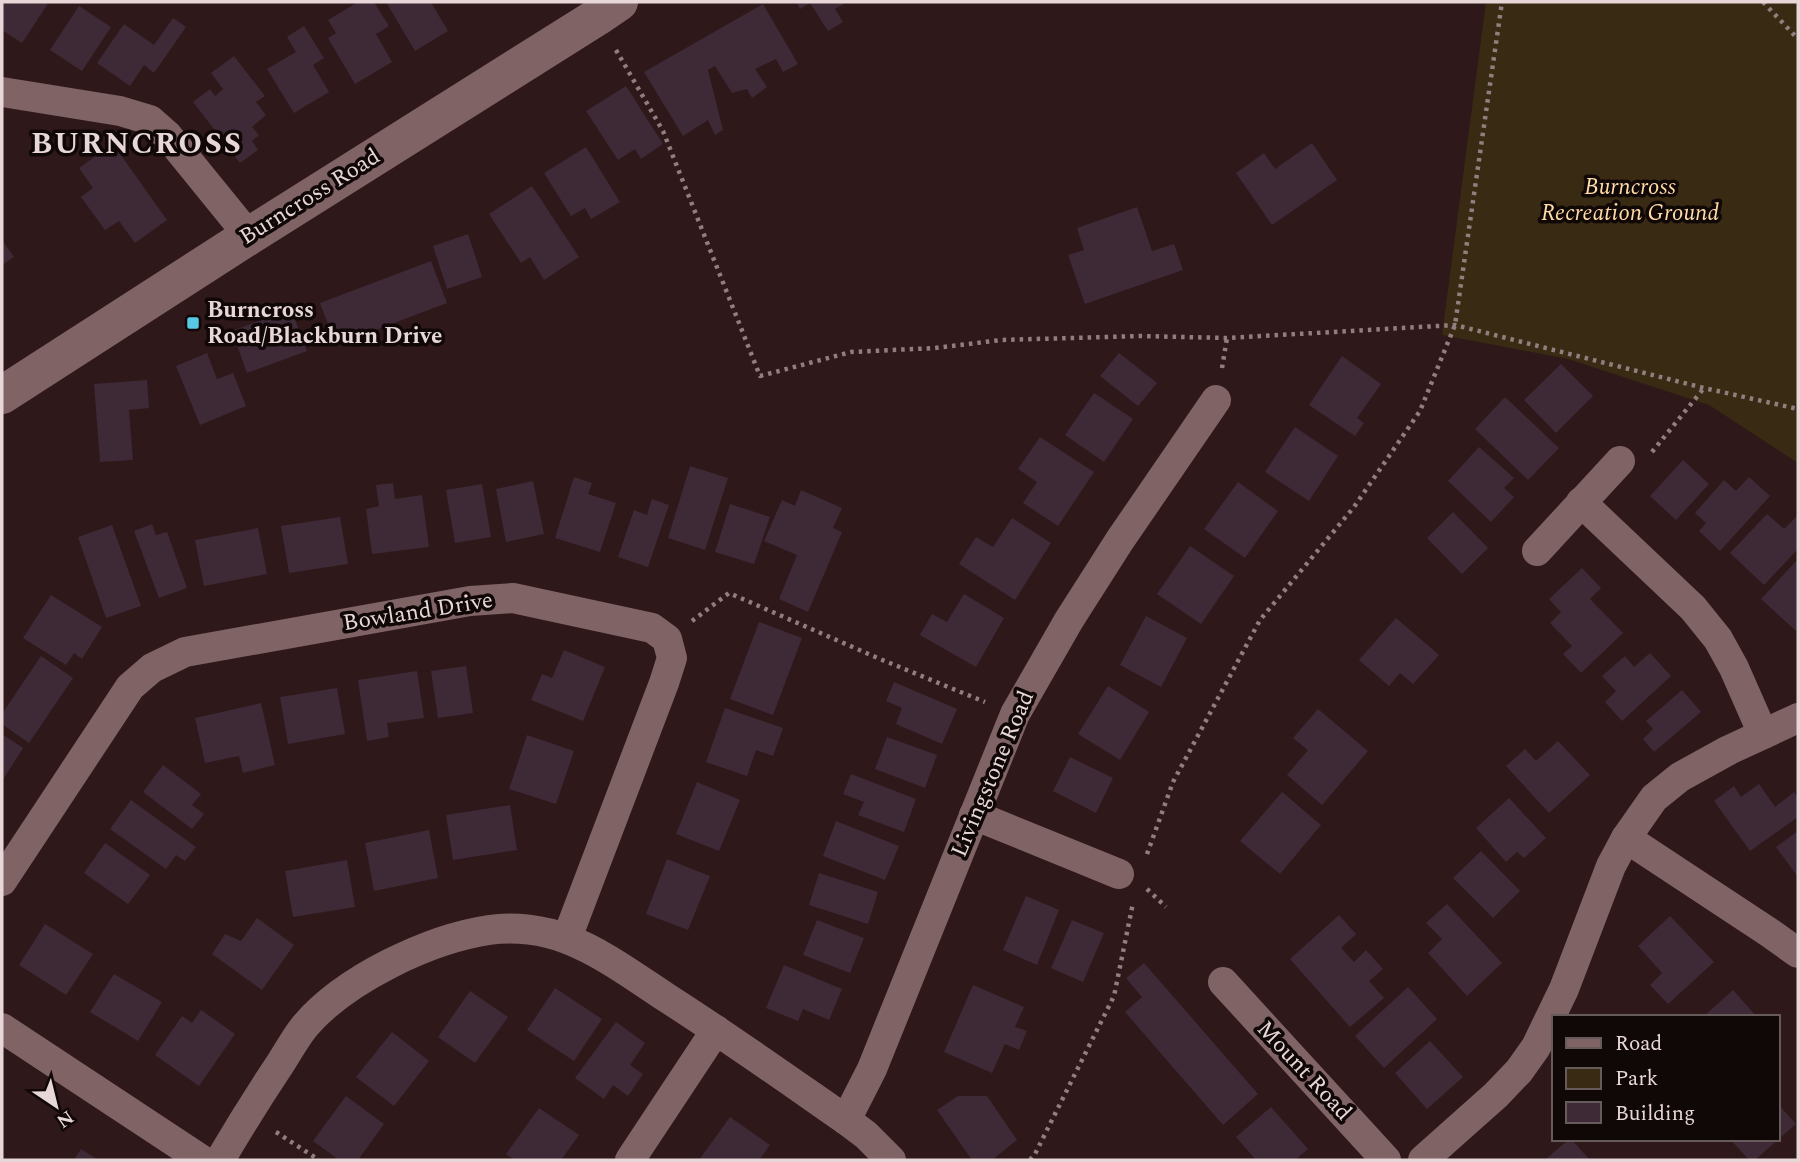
<svg xmlns="http://www.w3.org/2000/svg" width="1800" height="1162" font-family="Spectral,serif">
  <style>
    .green { fill: #392a13 }
    .building { fill: #3e2936 }
    .lines { fill: none; stroke-linecap: round; stroke-linejoin: round }
    .path { stroke: #927e7f; stroke-width: 4.5; stroke-dasharray: 3.5 5; stroke-linecap: butt }
    .minor { stroke: #806365; stroke-width: 30 }
    .secondary { stroke: #806365; stroke-width: 38 }
    .poi-dot { fill: #59c8e4; stroke: #100707; stroke-width: 2.5 }
    .labels { text-anchor: middle; dominant-baseline: central; stroke-width: 7; stroke-linejoin: round; paint-order: stroke }
    .park-label { font-size: 23px; font-style: italic; fill: #ffdba6; stroke: #100707 }
    .street-label { font-size: 23px; fill: #e8d7d8; stroke: #100707 }
    .poi-label { font-size: 23px; font-weight: bold; fill: #e8d7d8; stroke: #100707; text-anchor: start }
    .district-label { font-size: 30px; font-weight: bold; letter-spacing: 2px; fill: #e8d7d8; stroke: #100707 }
  </style>
  <rect width="100%" height="100%" fill="#2f181a"/>
  <path class="green" d="M1486,2h310l2,4v457l-89,-58 -141,-46 -126,-24z"/>
  <g class="building">
    <path d="M3,2h46l-27,41 -20,-13v-26z"/>
    <path d="M358,2h16l15,24 -13,8 16,28 -37,22 -27,-46 8,-5 -8,-13z"/>
    <path d="M386,2h49l-3,2 16,27 -33,20z"/>
    <path d="M796,2h47l1,2 -9,5 8,13 -15,9 -18,-28 -10,6z"/>
    <path d="M763,4l35,60 -15,8 -7,-13 -21,10 12,18 -15,11 -5,-9 -15,4 -17,-27 -7,4 15,60 -8,5 -7,-15 -25,16 -39,-64z"/>
    <path d="M79,6l32,21 -29,44 -32,-21z"/>
    <path d="M173,18l13,9 -32,46 -10,-8 -14,21 -33,-23 27,-39 30,21z"/>
    <path d="M304,26l20,32 -11,7 16,27 -35,21 -27,-44 29,-17 -9,-15z"/>
    <path d="M234,56l31,40 -9,6 10,13 -14,12 7,8 -7,6 6,9 -18,13 -47,-61 17,-13 5,7 8,-7 -12,-16z"/>
    <path d="M626,86l37,58 -22,15 -6,-10 -17,11 -32,-49z"/>
    <path d="M1312,143l25,37 -65,45 -36,-52 28,-20 11,16z"/>
    <path d="M113,144l54,76 -32,23 -16,-22 -14,9 -24,-33 12,-9 -14,-20z"/>
    <path d="M586,147l34,55 -29,17 -6,-11 -14,8 -27,-43z"/>
    <path d="M532,186l47,71 -35,23 -14,-23 -9,6 -32,-49z"/>
    <path d="M1137,207l15,44 22,-7 9,26 -98,34 -17,-49 16,-5 -7,-22z"/>
    <path d="M468,234l14,43 -35,12 -14,-43z"/>
    <path d="M2,240l12,17 -12,8z"/>
    <path d="M431,261l16,42 -111,42 -16,-42z"/>
    <path d="M291,309l16,42 -60,22 -15,-42z"/>
    <path d="M207,353l10,26 16,-6 13,33 -46,19 -24,-59z"/>
    <path d="M1119,353l38,30 -19,23 -38,-30z"/>
    <path d="M1342,356l39,28 -24,34 7,5 -9,13 -46,-31z"/>
    <path d="M1561,364l32,32 -37,37 -32,-33z"/>
    <path d="M147,380l2,28 -20,2 4,50 -33,2 -6,-78z"/>
    <path d="M1094,393l39,26 -29,43 -39,-27z"/>
    <path d="M1505,397l54,51 -31,32 -53,-51z"/>
    <path d="M1295,427l43,29 -29,45 -44,-29z"/>
    <path d="M1040,437l54,35 -36,54 -35,-23 14,-21 -19,-13z"/>
    <path d="M1479,447l35,31 -10,10 10,9 -23,25 -43,-41z"/>
    <path d="M1683,460l26,24 -33,36 -26,-24z"/>
    <path d="M690,466l38,12 -23,72 -37,-12z"/>
    <path d="M574,477l18,6 -4,11 28,9 -16,49 -45,-14z"/>
    <path d="M1749,477l21,19 -50,55 -21,-20 7,-8 -11,-10 29,-33 12,11z"/>
    <path d="M533,481l11,53 -38,8 -10,-53z"/>
    <path d="M1238,482l40,29 -33,47 -41,-29z"/>
    <path d="M393,483l2,16 27,-4 7,52 -57,7 -6,-45 13,-3 -3,-21z"/>
    <path d="M482,484l9,53 -36,6 -9,-53z"/>
    <path d="M801,490l41,18 -9,20 9,4 -34,80 -29,-13 18,-44 -33,-14 18,-41 13,6z"/>
    <path d="M652,499l17,6 -21,62 -30,-10 16,-47 13,5z"/>
    <path d="M730,504l40,13 -16,47 -39,-12z"/>
    <path d="M1453,512l35,36 -26,26 -35,-36z"/>
    <path d="M1767,514l17,15 13,-13 1,2v31l-34,36 -34,-32z"/>
    <path d="M340,517l8,47 -59,9 -8,-47z"/>
    <path d="M1012,518l39,25 -36,57 -56,-36 17,-27 17,10z"/>
    <path d="M152,524l4,11 11,-3 20,56 -28,10 -25,-67z"/>
    <path d="M112,525l29,81 -35,12 -28,-81z"/>
    <path d="M258,528l9,46 -63,12 -9,-46z"/>
    <path d="M1190,546l44,30 -33,48 -44,-30z"/>
    <path d="M1798,559v69l-2,3 -35,-32z"/>
    <path d="M1582,568l19,20 -11,11 33,34 -42,40 -18,-19 9,-8 -22,-23 11,-11 -12,-13z"/>
    <path d="M964,594l40,24 -28,49 -56,-32 12,-21 15,8z"/>
    <path d="M51,595l51,32 -20,32 -8,-6 -8,12 -43,-27z"/>
    <path d="M1146,616l41,22 -26,49 -41,-22z"/>
    <path d="M1396,618l43,37 -26,29 -13,-11 -11,13 -30,-26z"/>
    <path d="M759,622l43,16 -29,77 -43,-16z"/>
    <path d="M564,650l41,17 -22,54 -52,-21 11,-26 10,4z"/>
    <path d="M1650,653l21,23 -49,45 -17,-19 11,-11 -14,-15 23,-20 9,11z"/>
    <path d="M41,656l32,22 -44,65 -27,-19v-10z"/>
    <path d="M466,666l7,47 -35,5 -7,-47z"/>
    <path d="M417,671l7,47 -37,5 2,14 -22,4 -9,-61z"/>
    <path d="M894,682l63,27 -15,35 -46,-20 6,-16 -16,-7z"/>
    <path d="M1108,686l41,26 -29,48 -42,-26z"/>
    <path d="M337,688l8,46 -57,10 -8,-47z"/>
    <path d="M1682,690l19,22 -47,40 -11,-13 10,-10 -7,-8z"/>
    <path d="M261,703l14,62 -32,8 -4,-17 -34,7 -10,-45z"/>
    <path d="M725,708l58,20 -10,28 -17,-6 -9,26 -41,-14z"/>
    <path d="M1318,709l50,42 -46,54 -35,-30 21,-25 -15,-12z"/>
    <path d="M2,734l21,14 -21,33z"/>
    <path d="M527,735l47,16 -18,53 -47,-15z"/>
    <path d="M887,737l50,18 -12,33 -50,-19z"/>
    <path d="M1558,741l32,34 -41,38 -43,-47 19,-17 11,12z"/>
    <path d="M1070,757l43,21 -17,35 -43,-22z"/>
    <path d="M163,765l38,29 -9,11 12,9 -12,15 -49,-37z"/>
    <path d="M851,774l65,25 -12,33 -46,-17 6,-13 -21,-8z"/>
    <path d="M697,782l43,18 -21,51 -43,-17z"/>
    <path d="M1759,784l16,23 19,-15 4,6v19l-48,34 -36,-50 20,-15 7,11z"/>
    <path d="M1282,792l39,33 -41,49 -40,-33z"/>
    <path d="M1509,798l37,40 -22,20 -7,-6 -11,10 -30,-34z"/>
    <path d="M131,800l65,47 -11,14 -9,-6 -10,14 -56,-40z"/>
    <path d="M510,805l7,45 -64,10 -7,-45z"/>
    <path d="M836,821l63,25 -14,34 -62,-24z"/>
    <path d="M429,830l9,48 -64,13 -9,-48z"/>
    <path d="M1798,831v46l-22,-30z"/>
    <path d="M105,843l45,32 -22,29 -44,-31z"/>
    <path d="M1481,851l39,40 -27,27 -40,-40z"/>
    <path d="M667,859l43,17 -22,54 -42,-16z"/>
    <path d="M347,860l8,47 -62,10 -8,-46z"/>
    <path d="M819,873l59,19 -10,32 -59,-19z"/>
    <path d="M1026,896l33,14 -22,55 -34,-15z"/>
    <path d="M1447,904l55,59 -35,33 -39,-43 14,-14 -16,-16z"/>
    <path d="M1339,915l17,19 -15,14 13,14 12,-12 17,19 -14,12 15,17 -34,29 -60,-68z"/>
    <path d="M1670,916l44,46 -46,42 -18,-19 12,-12 -24,-27z"/>
    <path d="M257,918l37,27 -32,45 -50,-36 13,-20 16,7z"/>
    <path d="M817,920l47,18 -14,35 -47,-18z"/>
    <path d="M1072,920l32,13 -21,49 -32,-14z"/>
    <path d="M45,924l48,30 -27,41 -47,-30z"/>
    <path d="M1144,963l114,131 -35,31 -98,-113 17,-15 -16,-19z"/>
    <path d="M784,965l58,24 -13,31 -26,-11 -5,12 -32,-13z"/>
    <path d="M114,974l48,28 -24,39 -48,-29z"/>
    <path d="M973,985l51,22 -9,20 12,4 -8,19 -14,-6 -13,29 -48,-21z"/>
    <path d="M1408,987l29,32 -53,49 -29,-32z"/>
    <path d="M555,988l47,31 -28,42 -47,-31z"/>
    <path d="M1733,990l24,27h-54z"/>
    <path d="M470,991l38,26 -33,46 -37,-26z"/>
    <path d="M201,1010l34,24 -36,52 -44,-31 27,-39 10,7z"/>
    <path d="M616,1022l29,21 -15,22 13,9 -15,22 -15,-11 -9,14 -29,-21z"/>
    <path d="M392,1032l37,29 -35,45 -38,-29z"/>
    <path d="M1430,1041l33,36 -36,32 -32,-36z"/>
    <path d="M346,1096l38,28 -26,36h-19l-26,-19z"/>
    <path d="M958,1096h29l30,44 -25,20h-20l-35,-50z"/>
    <path d="M1777,1103l19,21 -41,36h-6l-19,-21h47z"/>
    <path d="M1271,1107l37,42 -13,11h-39l-20,-23z"/>
    <path d="M539,1108l40,27 -18,25h-46l-9,-6z"/>
    <path d="M730,1117l40,28 -11,15h-60z"/>
    <path d="M1569,1139h2l19,21h-45z"/>
    <path d="M81,1149l17,11h-24z"/>
  </g>
  <g class="lines">
    <g class="path">
      <path d="M1763,2l35,37"/>
      <path d="M616,50l47,81 97,245 91,-24 84,-4 66,-8 139,-4 87,2 228,-13 249,63 94,21"/>
      <path d="M1222,368l5,-30"/>
      <path d="M1652,452l52,-64"/>
      <path d="M692,621l37,-28 151,66 105,43"/>
      <path d="M1147,854l26,-72 87,-162 94,-113 66,-96 35,-86 47,-323"/>
      <path d="M1147,889l19,18"/>
      <path d="M276,1132l43,28"/>
      <path d="M1030,1160l5,-6 79,-158 19,-93"/>
    </g>
    <g class="minor">
      <path d="M2,92l118,19 30,9 17,15 82,101"/>
      <path d="M1581,502l112,106 25,31 16,29 29,66"/>
      <path d="M1537,551l83,-90"/>
      <path d="M974,815l145,59"/>
      <path d="M1626,838l144,95 28,20"/>
      <path d="M2,881l128,-194 22,-19 33,-16 285,-51 43,-3 139,30 15,11 5,19 -8,25 -97,255"/>
      <path d="M1223,982l163,178"/>
      <path d="M2,1028l200,132"/>
      <path d="M846,1120l26,-51 143,-355 54,-94 51,-80 96,-140"/>
      <path d="M220,1160c20,-34 40,-66 62,-99 7,-11 14,-24 23,-35 40,-47 124,-87 184,-96 25,-4 55,0 78,9 36,14 68,38 100,59 61,39 120,81 179,122l20,15 25,25"/>
      <path d="M630,1160l86,-130"/>
      <path d="M1423,1160l73,-65 23,-24 17,-24 28,-58 47,-123 15,-28 28,-40 26,-21 49,-27 69,-32"/>
    </g>
    <path class="secondary" d="M2,395l247,-159 348,-219 22,-15"/>
  </g>
  <rect class="poi-dot" x="186" y="316" width="14" height="14" rx="3.5"/>
  <g class="labels">
    <g class="park-label">
      <text x="1630" y="187">Burncross<tspan x="1630" dy="26">Recreation Ground</tspan></text>
    </g>
    <g class="street-label">
      <text transform="translate(310 197) rotate(-32)">Burncross Road</text>
      <text transform="translate(418 612) rotate(-9)">Bowland Drive</text>
      <text transform="translate(993 774) rotate(-67)">Livingstone Road</text>
      <text transform="translate(1304 1071) rotate(47)">Mount Road</text>
    </g>
    <g class="poi-label">
      <text x="207" y="310">Burncross<tspan x="207" dy="26">Road/Blackburn Drive</tspan></text>
    </g>
    <g class="district-label">
      <text x="137" y="144">BURNCROSS</text>
    </g>
  </g>
  <rect width="1800" height="1162" fill="none" stroke="#e8d7d8" stroke-width="7"/>
  <rect x="1552" y="1015" width="228" height="126" fill="#100707" stroke="#665a5b" stroke-width="2"/>
  <rect x="1566" y="1038" width="35" height="10" fill="#806365" stroke="#665a5b" stroke-width="2"/>
  <text x="1615" y="1050" font-size="21" fill="#e8d7d8">Road</text>
  <rect x="1566" y="1068" width="35" height="21" fill="#392a13" stroke="#665a5b" stroke-width="2"/>
  <text x="1615" y="1085" font-size="21" fill="#e8d7d8">Park</text>
  <rect x="1566" y="1102" width="35" height="21" fill="#3e2936" stroke="#665a5b" stroke-width="2"/>
  <text x="1615" y="1120" font-size="21" fill="#e8d7d8">Building</text>
  <g transform="translate(56 1106) rotate(145)" stroke="#100707" stroke-width="5" paint-order="stroke">
  <path d="M0-5L12 26L0 18L-12 26Z" fill="#e8d7d8"/>
  <text y="-10" font-size="19" font-weight="bold" text-anchor="middle" fill="#e8d7d8">N</text>
  </g>
</svg>
